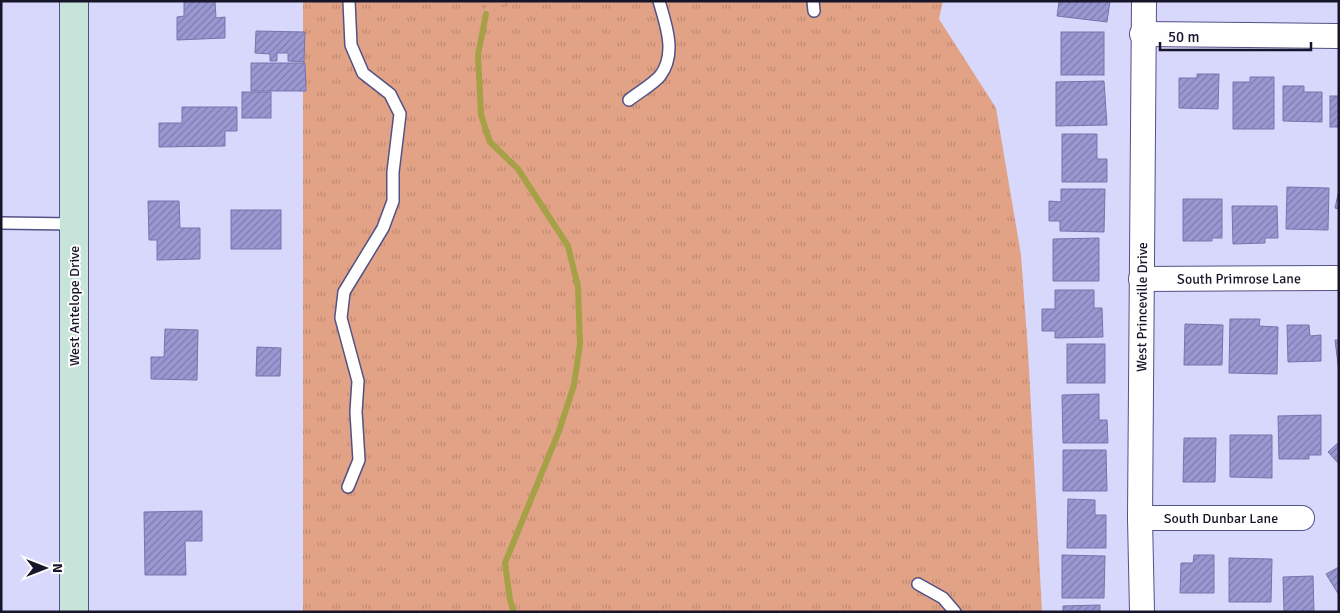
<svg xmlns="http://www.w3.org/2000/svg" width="1340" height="613" font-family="Signika,sans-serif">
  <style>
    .grass { fill: url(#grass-tufts) }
    .wetland { fill: url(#wetland-marsh) }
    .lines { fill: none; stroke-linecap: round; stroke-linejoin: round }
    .stream { stroke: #a6a047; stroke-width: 6 }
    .building { fill: url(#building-hatch); stroke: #7774ab }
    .lane-casing { stroke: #545185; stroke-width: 14 }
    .street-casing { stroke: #545185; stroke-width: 26 }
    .secondary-casing { stroke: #545185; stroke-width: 30 }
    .lane { stroke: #fff; stroke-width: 11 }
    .street { stroke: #fff; stroke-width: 24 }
    .secondary { stroke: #c6e4d9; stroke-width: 28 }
    .labels { text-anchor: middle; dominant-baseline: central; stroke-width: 4; stroke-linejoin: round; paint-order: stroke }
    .street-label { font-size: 14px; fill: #17152a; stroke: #fdfdfd }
  </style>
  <defs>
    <pattern id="grass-tufts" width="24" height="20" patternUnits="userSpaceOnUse" patternTransform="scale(1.25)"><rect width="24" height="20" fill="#e2a285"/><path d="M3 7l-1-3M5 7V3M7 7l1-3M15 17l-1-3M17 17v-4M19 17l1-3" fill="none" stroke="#c18b73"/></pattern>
    <pattern id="wetland-marsh" width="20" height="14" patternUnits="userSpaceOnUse" patternTransform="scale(1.25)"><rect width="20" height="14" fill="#e2a285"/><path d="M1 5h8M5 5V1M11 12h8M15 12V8" fill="none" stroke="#c18b73"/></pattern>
    <pattern id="building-hatch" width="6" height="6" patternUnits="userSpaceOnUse" patternTransform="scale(1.25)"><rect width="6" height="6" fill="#9a98d2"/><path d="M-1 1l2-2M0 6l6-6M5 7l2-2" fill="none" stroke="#7d7bab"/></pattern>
  </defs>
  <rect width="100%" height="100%" fill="#d8d8fd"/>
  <path class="grass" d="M303,1h640l-4,18 57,89 25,147 7,96 14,261h-739z"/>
  <path class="wetland" d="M482,1h38l-34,13z"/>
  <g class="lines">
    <path class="stream" d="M486,14l-8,41 3,60 9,27 28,27 50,77 10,41 2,57 -6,41 -15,46 -54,132 5,37 4,12"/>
  </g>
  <g class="building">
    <path d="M184,1h31l1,17 9,-1v21l-48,2v-23l7,-1z"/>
    <path d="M1055,1h55l-3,21 -50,-6 2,-14z"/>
    <path d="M256,31l49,1 -1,30 -16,-1v-8h-11v8h-7v-7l-15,-1z"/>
    <rect x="1061" y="32" width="43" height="43"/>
    <path d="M251,63h54l1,28h-55z"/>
    <path d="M1197,74h22l-1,35 -39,-1v-30h18z"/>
    <path d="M1250,77h24v52h-41v-47h17z"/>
    <path d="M1104,81l3,44 -51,1v-44z"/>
    <path d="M1283,86h21v6h18v30l-39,-1z"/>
    <rect x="242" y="92" width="29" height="26"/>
    <rect x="1330" y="96" width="9" height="31"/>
    <path d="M182,107h55v24h-12v15l-66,1v-24h23z"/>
    <path d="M1062,134h35v25h10v23h-45z"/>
    <path d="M1287,187l42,1 -1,42 -42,-1z"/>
    <path d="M1061,189h44l-1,43 -44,-1v-10h-11v-20l12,1z"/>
    <path d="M1339,190v19l-4,-1z"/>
    <path d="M1183,199h39v39h-10v3h-29z"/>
    <path d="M148,201h31l1,27h20v31l-43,1v-20h-8z"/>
    <path d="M1232,206h45l1,32h-13v5l-32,1z"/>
    <rect x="231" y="210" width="50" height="39"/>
    <path d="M1099,238v43h-46v-42z"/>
    <path d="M1055,290h39v18h8l1,29 -48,1v-7h-13v-22h13z"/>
    <path d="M1230,319h30l-1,7 19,1 -1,47 -48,-1z"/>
    <path d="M1185,324l38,1 -1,40h-38z"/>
    <path d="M1287,325h22l1,11 11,-1v26l-33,1z"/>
    <path d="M165,329l33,1 -1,50 -46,-1v-22h13z"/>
    <path d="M1335,340h4v32z"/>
    <rect x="1067" y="344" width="38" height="39"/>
    <path d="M257,347l24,1 -1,28h-24z"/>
    <path d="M1099,394v26h8l1,23h-45l-1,-48z"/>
    <path d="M1321,415v40h-12v4h-30l-1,-43z"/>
    <path d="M1230,435h42v43l-42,-1z"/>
    <path d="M1184,438h32l-1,44h-32z"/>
    <path d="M1339,442v22l-11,-12z"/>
    <path d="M1063,450h43l1,41h-44z"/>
    <path d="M1068,499l27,1v15h11v33h-39z"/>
    <path d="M202,511v30h-17l1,34h-41l-1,-63z"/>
    <path d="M1062,555l43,1 -1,42h-42z"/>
    <path d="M1194,555h20v38h-34l1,-30h12z"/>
    <path d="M1229,558l43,1 -1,43h-42z"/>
    <path d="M1339,567v28l-13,-21z"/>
    <path d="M1313,576l1,36h-30l-1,-35z"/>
    <path d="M1100,605v7h-37v-6z"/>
  </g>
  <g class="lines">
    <g class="lane-casing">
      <g id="lane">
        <path d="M813,1l1,10"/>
        <path d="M629,100c10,-8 23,-15 31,-24 17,-22 6,-51 -1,-75"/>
        <path d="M1,223l73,1"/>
        <path d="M348,487l11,-27 -3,-48 2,-31 -17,-63 3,-26 39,-64 10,-27v-29l7,-58 -10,-20 -27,-21 -12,-28 -2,-44"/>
        <path d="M918,584l25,14 12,14"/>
      </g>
    </g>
    <g class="street-casing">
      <g id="street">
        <path d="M1142,34l195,2"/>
        <path id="s1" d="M1141,279l195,-1"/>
        <path id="s2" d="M1140,518h162"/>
        <path id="s3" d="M1142,612l-2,-94 4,-517"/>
      </g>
    </g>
    <g class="secondary-casing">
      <path id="secondary" d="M74,612v-611"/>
    </g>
    <use href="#lane" class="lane"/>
    <use href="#street" class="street"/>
    <use href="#secondary" class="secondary"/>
  </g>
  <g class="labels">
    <g class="street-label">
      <text stroke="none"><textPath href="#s1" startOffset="98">South Primrose Lane</textPath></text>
      <text transform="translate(74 306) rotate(-90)">West Antelope Drive</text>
      <text stroke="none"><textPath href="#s3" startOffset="305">West Princeville Drive</textPath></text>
      <text stroke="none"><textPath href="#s2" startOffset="81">South Dunbar Lane</textPath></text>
    </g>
  </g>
  <rect width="1340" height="613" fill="none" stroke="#17152a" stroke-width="5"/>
  <g transform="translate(45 568) rotate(90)" stroke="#fdfdfd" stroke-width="4" paint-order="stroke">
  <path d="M0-4L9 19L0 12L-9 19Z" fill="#17152a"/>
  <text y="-8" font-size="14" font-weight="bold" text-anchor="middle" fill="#17152a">N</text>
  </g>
  <path d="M1160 42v8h151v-8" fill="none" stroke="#17152a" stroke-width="2.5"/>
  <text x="1168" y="42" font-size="15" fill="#17152a" stroke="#fdfdfd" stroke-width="4" paint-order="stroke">50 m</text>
</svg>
